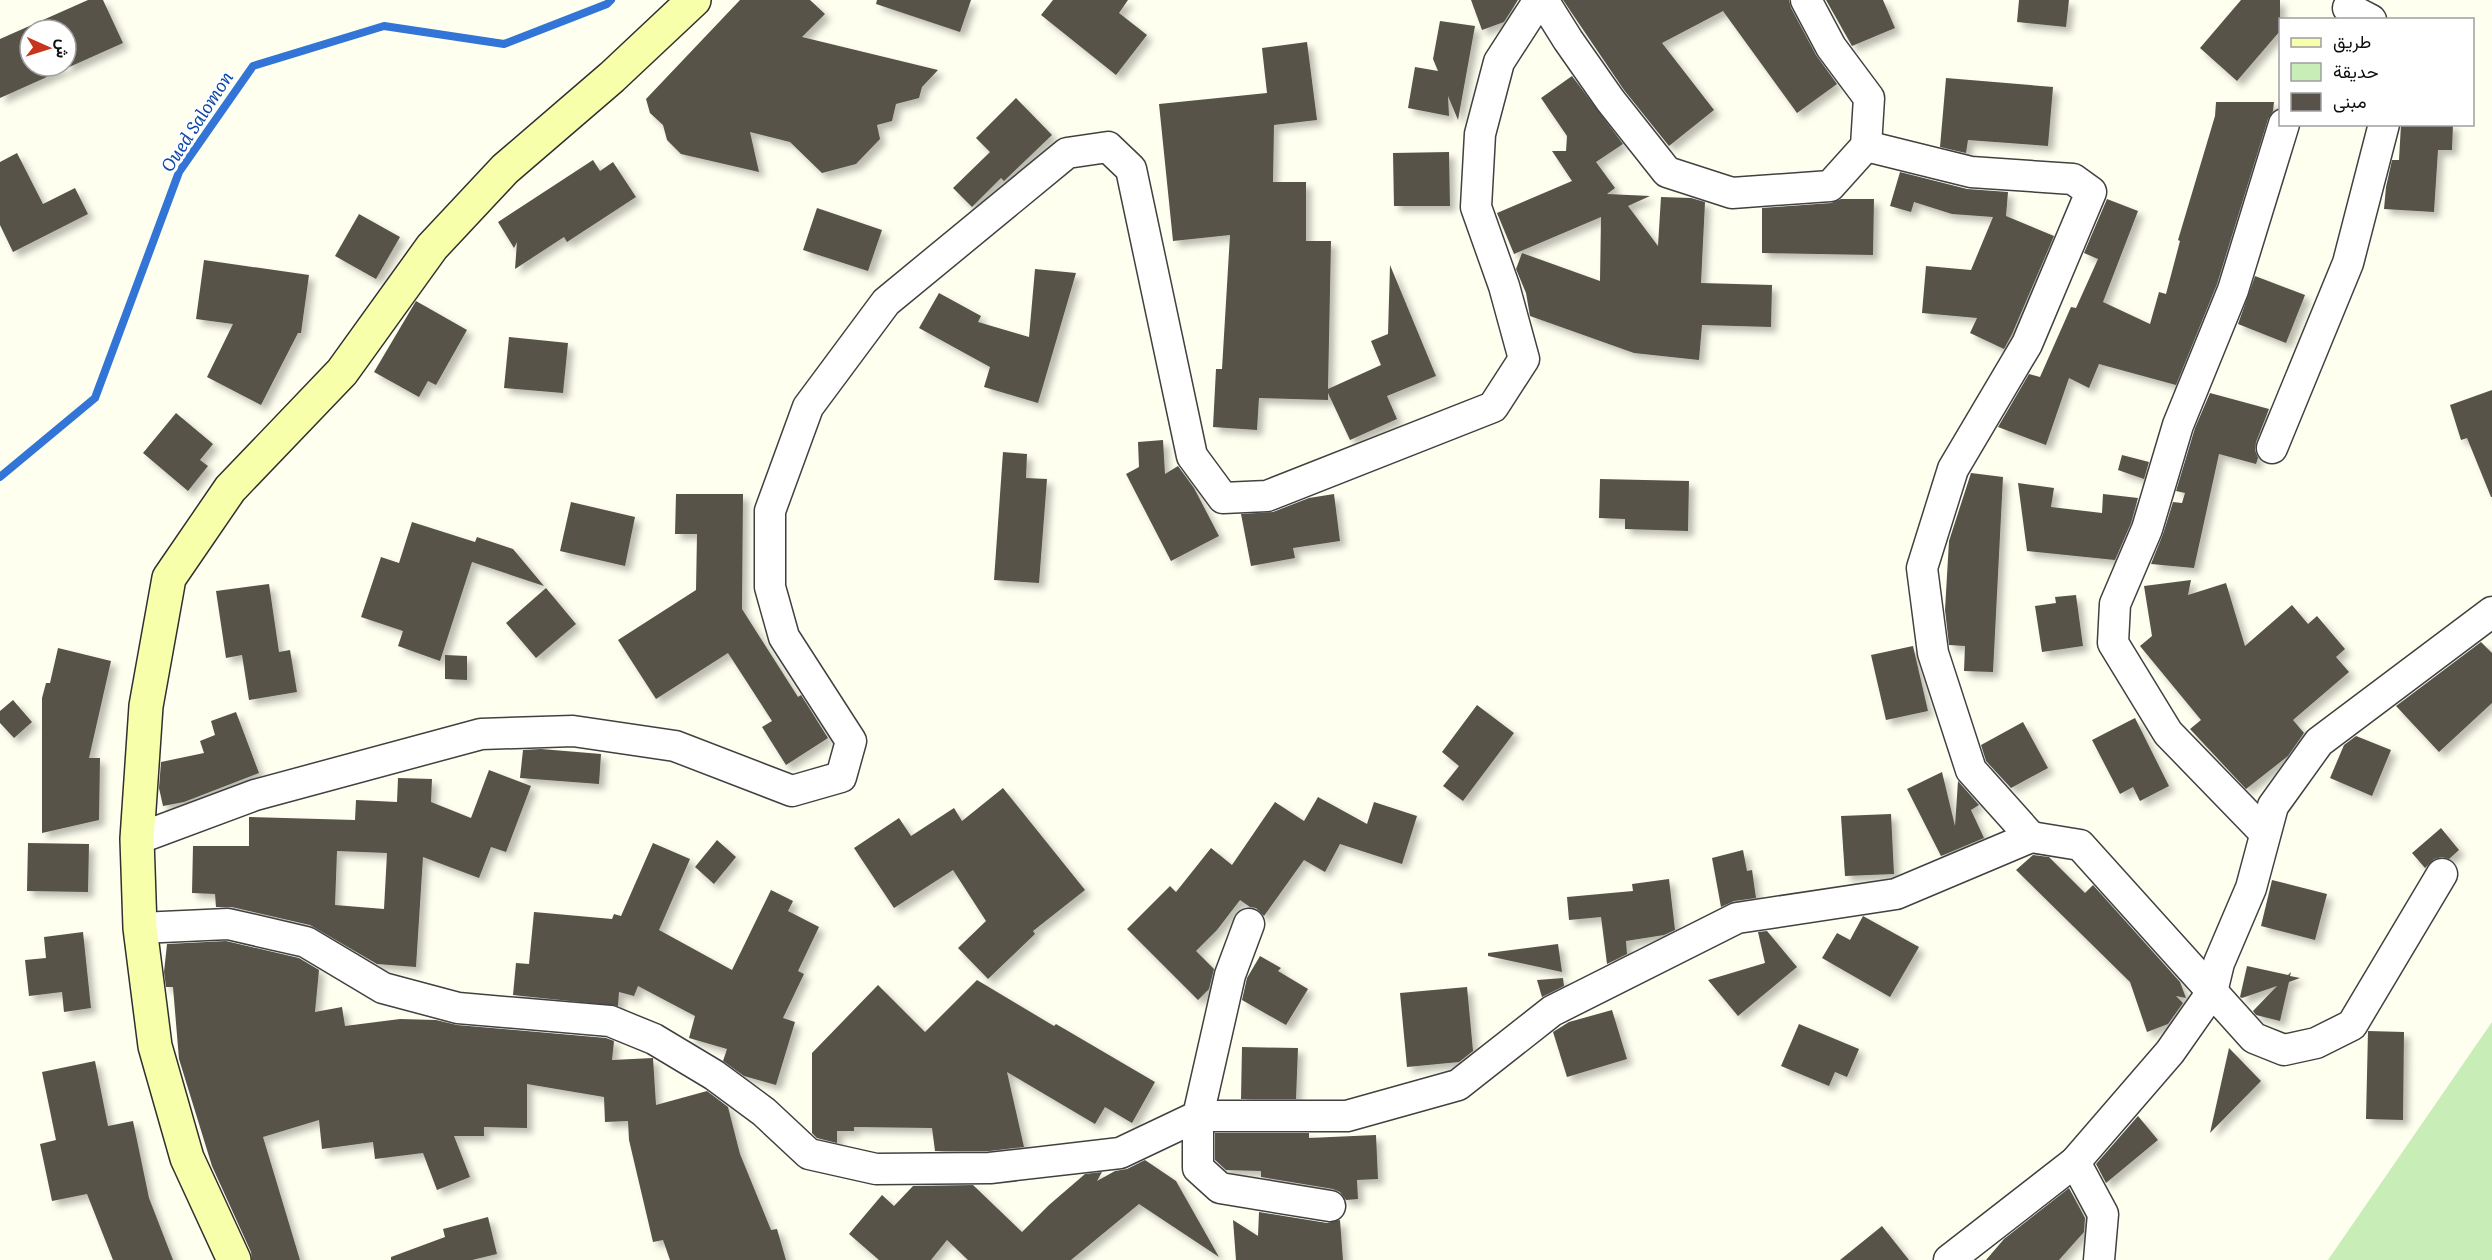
<svg xmlns="http://www.w3.org/2000/svg" width="2492" height="1260" font-family="Literata,Vazirmatn,serif">
  <style>
    .green { fill: #c8edb6 }
    .lines { fill: none; stroke-linecap: round; stroke-linejoin: round }
    .stream { stroke: #3275d7; stroke-width: 8 }
    .building { fill: #58524a; fill-rule: evenodd; filter: url(#shadow) }
    .street-casing { stroke: #414141; stroke-width: 33 }
    .secondary-casing { stroke: #303030; stroke-width: 36 }
    .street { stroke: #fff; stroke-width: 30 }
    .secondary { stroke: #f8ffab; stroke-width: 33 }
    .labels { text-anchor: middle; dominant-baseline: central; stroke-width: 6; stroke-linejoin: round; paint-order: stroke }
    .water-label { font-size: 18px; font-style: italic; fill: #0e48aa; stroke: #fff }
  </style>
  <defs>
    <filter id="shadow"><feDropShadow dx="5.5" dy="5.5" stdDeviation="3" flood-color="#0004"/></filter>
  </defs>
  <rect width="100%" height="100%" fill="#fffff0"/>
  <path class="green" d="M2492,1022v238h-164z"/>
  <g class="lines">
    <path class="stream" d="M0,477l95,-79 84,-226 74,-106 131,-40 120,18 103,-40 4,-4"/>
  </g>
  <g class="building">
    <path d="M88,0h15l20,43 -123,55v-59zM30,30h36v36h-36z"/>
    <path d="M740,0h70l15,14 -23,23 136,33 -16,17 -3,11 -23,6 -4,17 -15,4 3,14 -24,25 -34,9 -32,-31 -40,-10 9,40 -78,-18 -14,-14 -4,-15 -13,-12 -4,-14z"/>
    <path d="M877,0h94l-11,32 -84,-28z"/>
    <path d="M1053,0h75l-9,13 28,22 -31,40 -75,-60z"/>
    <path d="M1471,0h47l-14,22 -22,8z"/>
    <path d="M1563,0h226l2,8 25,47 21,29 -40,29 -74,-102 -61,32 52,67 -45,36 -45,-56z"/>
    <path d="M1826,0h57l12,28 -43,18z"/>
    <path d="M2019,0h50l-3,27 -49,-5z"/>
    <path d="M2241,0h39v31l-43,50 -37,-33z"/>
    <path d="M1440,21l35,5 -17,94 -10,-24 1,20 -41,-8 7,-41 23,4 -5,-12z"/>
    <path d="M1307,42l10,78 -43,5 -1,57h33v59h25l-3,148 53,-24 -10,-24 17,-7 2,-69 46,111 -49,20 10,23 -47,21 -22,-47v7l-69,-2 -2,32 -44,-3 3,-58h6l8,-134 -57,6 -14,-137 108,-11 -5,-45z"/>
    <path d="M1572,76l51,68 -27,18 19,26 -8,6 43,2 -22,10 30,40 3,-49 30,1 14,4 -4,81 71,2 -1,42 -69,-2 -3,35 -65,-7 -104,-37 -4,-23 -10,-24 6,-16 78,28 1,-64 -87,37 -17,-41 75,-32 -20,-30h14l1,-15 -26,-38z"/>
    <path d="M1946,78l107,9 -5,59 -80,-6 -2,13 -26,-6z"/>
    <path d="M1016,98l36,37 -48,46 -3,-3 -29,29 -19,-19 37,-36 -14,-14z"/>
    <path d="M2216,102h58l-1,9 -5,8 -51,165 -41,101 -77,-21 -10,24 -20,-10 -23,67 -48,-18 31,-53 11,3 31,-70 5,1 22,-49 -14,-6 23,-54 31,12 -35,91 47,22 9,-32 7,2 14,-53 -2,-1 37,-124z"/>
    <path d="M2401,124h52l-1,26h-14l-4,62 -50,-3 2,-22 6,-27h7z"/>
    <path d="M1449,152l1,54h-56l-1,-53z"/>
    <path d="M17,153l26,51 32,-16 13,26 -75,38 -13,-27v-63z"/>
    <path d="M593,160l7,11 13,-9 23,35 -69,45 -3,-5 -49,32 2,-27 -3,6 -16,-26z"/>
    <path d="M1900,172l67,17 41,3 -2,24 48,20 -42,98 -8,15 -34,-16 7,-15 -55,-5 4,-47 45,4 22,-53 -41,-3 -38,-12 -3,10 -21,-6z"/>
    <path d="M1841,199h33l-1,56 -111,-2v-45l69,-5z"/>
    <path d="M817,208l65,22 -14,41 -65,-21z"/>
    <path d="M359,214l41,23 -24,42 -41,-23z"/>
    <path d="M204,260l105,15 -8,58h-3l-37,72 -54,-28 26,-53 -37,-5z"/>
    <path d="M1035,269l41,4 -38,130 -54,-16 6,-20 -71,-39 20,-35 42,23 -3,6 51,15z"/>
    <path d="M2255,276l50,19 -19,48 -48,-19z"/>
    <path d="M416,301l51,29 -31,55 -8,-4 -9,16 -45,-25z"/>
    <path d="M509,337l59,6 -5,50 -59,-5z"/>
    <path d="M2492,390v107h-1l-24,-59 -6,2 -11,-35z"/>
    <path d="M2210,393l59,16 -13,33 -1,8 3,8 -2,6 -37,-10 -25,114 -43,-4 12,-30 10,-32 9,1 3,-10 -9,-2 19,-63z"/>
    <path d="M176,413l37,31 -13,16 8,6 -20,25 -45,-38z"/>
    <path d="M1163,440l2,34 13,-8 16,22 25,48 -48,25 -45,-87 13,-7 -1,-25z"/>
    <path d="M1003,452l24,2 -1,24 21,1 -8,104 -45,-3z"/>
    <path d="M2122,455l27,7 -5,17 -26,-9z"/>
    <path d="M1971,473l32,4 -10,195 -29,-1 1,-25 -16,-1 -4,-35 4,-69z"/>
    <path d="M1600,479l89,2 -1,50 -63,-2v-10l-26,-1z"/>
    <path d="M2018,483l36,5 -3,19 51,6 1,-19 35,4 -7,25 -16,37 -88,-9z"/>
    <path d="M676,494h67l-1,115 56,88 3,-2 27,43 -42,27 -24,-38 10,-6 -44,-68 -72,46 -38,-59 78,-50 1,-56h-22z"/>
    <path d="M1334,494l6,47 -47,7 2,10 -44,8 -10,-52 32,-2 36,-14z"/>
    <path d="M571,502l64,15 -10,49 -65,-15z"/>
    <path d="M412,522l63,20 2,-5 36,12 31,37 -72,-24 -32,99 -42,-15 5,-15 -42,-14 20,-60 18,6z"/>
    <path d="M2191,580l-3,15 38,-12 19,63 47,-41 16,19 9,-8 28,33 -9,8 13,15 -56,48 11,13 -16,23 -42,33 -56,-60 11,-9 -61,-74 12,-10 -8,-50z"/>
    <path d="M269,584l10,68 11,-2 7,42 -48,8 -7,-45 -16,3 -10,-67z"/>
    <path d="M546,588l30,36 -40,34 -30,-35z"/>
    <path d="M2076,595l7,51 -41,6 -7,-46 21,-3 -1,-6z"/>
    <path d="M2481,642l11,11v50l-53,49 -43,-46z"/>
    <path d="M1913,646l15,65 -42,9 -15,-65z"/>
    <path d="M58,648l53,13 -22,97h11l-1,62 -57,13v-135l4,-15h4z"/>
    <path d="M445,655l22,1v24l-22,-1z"/>
    <path d="M13,700l19,22 -18,16 -14,-15v-12z"/>
    <path d="M1477,705l37,28 -51,68 -20,-15 16,-20 -17,-14z"/>
    <path d="M236,712l23,61 -75,29 -21,4 -4,-18 2,-26 43,-9 -4,-12 15,-6 -4,-14z"/>
    <path d="M2135,718l34,68 -29,15 -7,-14 -13,7 -28,-54z"/>
    <path d="M2023,722l25,46 -37,20 -25,-27 -5,-16z"/>
    <path d="M2356,736l35,14 -19,46 -42,-18 14,-33z"/>
    <path d="M541,749l60,5 -2,30 -79,-6 3,-28z"/>
    <path d="M489,770l42,16 -25,66 -15,-5 -12,31 -56,-21 -7,110 -39,-3 -67,-39 -78,-18h-16l-1,-13 -23,-1 1,-47h56v-29l106,3 1,-20 41,2 1,-24 34,1 -1,23 40,16zM337,851l50,2 -3,56 -49,-4z"/>
    <path d="M1942,772l13,54 3,-45 21,24 -8,5 13,28 -43,18 -34,-67z"/>
    <path d="M1003,788l82,102 -52,41 2,3 -47,45 -30,-31 28,-27 -33,-51 -59,38 -40,-60 45,-30 12,18 43,-28 8,13z"/>
    <path d="M1318,797l49,27 7,-22 43,14 -15,48 -62,-20 -15,28 -21,-12 -40,56 -8,-8 -6,-1 -10,-7 -23,30 -21,21 18,18 -5,20 -11,11 -71,-71 43,-43 6,6 35,-44 21,17 43,-63 29,19z"/>
    <path d="M1891,814l3,60 -49,2 -4,-60z"/>
    <path d="M2441,828l18,22 -10,9 -7,-2 -8,2 -9,9 -13,-15z"/>
    <path d="M717,840l19,17 -22,27 -19,-17z"/>
    <path d="M28,843l61,1 -1,48 -61,-1z"/>
    <path d="M653,843l37,16 -31,71 73,40 39,-80 22,11 -5,10 31,16 -21,44 6,3 -21,44 12,4 -19,63 -32,-9 -21,-15 4,-12 -38,-11 6,-22 -57,-30 -4,10 -15,-4 -1,14 -105,-11 3,-32 13,1 5,-52 78,7 2,-5 7,2z"/>
    <path d="M1743,850l4,21 5,-1 4,28 -22,3 -13,6 -9,-49z"/>
    <path d="M2033,855l16,2 36,36 8,-8 87,97 6,16 -10,-2 7,7 -15,21 -21,8 -17,-50 -114,-112z"/>
    <path d="M1669,879l6,51 -11,5 -38,6 1,13 -20,10 -6,-47 -32,3 -2,-23 66,-6 -1,-7z"/>
    <path d="M2272,880l55,14 -12,46 -54,-14z"/>
    <path d="M1863,916l56,31 -29,50 -68,-39 15,-25 13,7z"/>
    <path d="M1767,931l30,36 -59,49 -30,-36 57,-17 -7,-31z"/>
    <path d="M83,932l8,76 -27,4 -2,-20 -33,4 -4,-36 21,-2 -2,-21z"/>
    <path d="M226,941l73,17 20,12 -4,42 27,-5 3,19 55,-7 36,1 21,5 149,13 8,3 -2,19 41,-2 3,47 51,-14 21,16 12,47 31,76 6,-1 9,31h-116l-7,-20 -10,2 -24,-102 -1,-19 -23,1 -1,-25 -77,-13v44l-43,-1v9h-30l16,41 -33,13 -14,-37 -48,6 -2,-17 -51,7 -3,-29 -56,17 37,123h-48l-1,-8 -39,-86 -33,-107 -6,-72h-7l-2,-15 3,-28z"/>
    <path d="M1558,944l4,28 -74,-16v-3z"/>
    <path d="M1260,956l21,12 -3,3 30,18 -22,36 -44,-25 5,-22z"/>
    <path d="M2247,966l41,9 3,-3 -1,4 10,2 -11,4 -9,39 -24,-6 -3,-4 24,-25 -35,12 -2,-1z"/>
    <path d="M1563,978l1,8 -22,11 -5,-17z"/>
    <path d="M977,980l77,46 2,-2 99,58 -23,41 -27,-16 -10,17 -88,-52 17,75 -35,4h-54l-3,-23 -78,-1v4h-17v12l-20,-5 -5,-5v-80l66,-68 47,47z"/>
    <path d="M1467,987l6,64 -14,11 -52,5 -7,-74z"/>
    <path d="M1612,1010l15,49 -60,18 -14,-45 16,-10z"/>
    <path d="M1799,1024l60,25 -12,28 -12,-5 -6,14 -48,-20z"/>
    <path d="M2368,1031l36,1 -1,88 -37,-1z"/>
    <path d="M1242,1047l56,1 -2,51h-55z"/>
    <path d="M2229,1048l32,33 -51,52z"/>
    <path d="M95,1061l13,65 25,-5 16,77 24,62h-60l-26,-66 -35,7 -12,-57 16,-4 -14,-68z"/>
    <path d="M2138,1116l20,24 -52,43 -10,-19z"/>
    <path d="M1215,1133h94v5l67,-3 2,44 -21,1 1,19 -12,1 -6,-8 -7,-3 -72,-12v-6l-35,-1 -11,-10z"/>
    <path d="M1145,1160l31,21 43,76 -80,-53 -68,56h-103l-21,-20 -16,20h-52l-30,-26 33,-39 12,11 19,-20 60,-1 49,47 27,-27 36,-31 17,-2 -5,9 18,-10 12,-2z"/>
    <path d="M2069,1188l16,30 -1,14 -25,28h-73l18,-21z"/>
    <path d="M1259,1212l68,11 13,-3 3,40h-107l-3,-40 25,16z"/>
    <path d="M488,1217l9,37 -25,6h-81v-3l54,-20 -2,-8z"/>
    <path d="M1882,1226l27,34h-69z"/>
  </g>
  <g class="lines">
    <g class="street-casing">
      <g id="street">
        <path d="M1543,0l25,40 42,60 57,72 65,21 98,-7 36,-40 3,-48 -38,-51 -25,-47"/>
        <path d="M2348,8l23,12"/>
        <path d="M1866,146l105,26 102,7 18,13 -64,152 -74,125 -31,99 11,85 38,117 60,67"/>
        <path d="M2272,448l76,-185 36,-139"/>
        <path d="M2265,833l-97,-100 -55,-90 2,-39 32,-75 31,-104 55,-135 51,-166"/>
        <path d="M137,839l118,-44 226,-61 92,-3 102,15 117,45 49,-14 10,-36 -67,-104 -14,-50v-76l38,-104 78,-105 181,-149 41,-6 23,22 61,287 31,42 44,-2 226,-89 31,-48 -20,-73 -28,-79 4,-73 19,-72 40,-62"/>
        <path d="M1249,924l-19,51 -32,141v52l22,20 110,18"/>
        <path d="M140,928l88,-4 78,18 77,46 75,20 152,13 44,18 60,36 50,37 45,42 67,15 114,-1 130,-15 78,-37h149l111,-31 94,-74 185,-93 159,-24 135,-57 49,8 174,193 30,12 32,-7 36,-18 90,-151"/>
        <path d="M2075,1162l28,52 -4,46"/>
        <path d="M1949,1260l126,-98 95,-110 42,-60 7,-29 32,-75 22,-82 46,-64 173,-130"/>
      </g>
    </g>
    <g class="secondary-casing">
      <path id="secondary" d="M234,1260l-47,-102 -32,-112 -15,-118 -3,-89 9,-133 23,-128 61,-89 112,-117 90,-125 73,-78 107,-92 82,-77"/>
    </g>
    <use href="#street" class="street"/>
    <use href="#secondary" class="secondary"/>
  </g>
  <g class="labels">
    <g class="water-label">
      <text transform="translate(196 121) rotate(-57)">Oued Salomon</text>
    </g>
  </g>
  <rect x="2279" y="18" width="195" height="108" fill="#ffffff" stroke="#9f9f9f" stroke-width="1.5"/>
  <rect x="2291" y="38" width="30" height="9" fill="#f8ffab" stroke="#9f9f9f" stroke-width="1.5"/>
  <text x="2333" y="48" font-size="18" fill="#0e0e0e">طريق</text>
  <rect x="2291" y="63" width="30" height="18" fill="#c8edb6" stroke="#9f9f9f" stroke-width="1.5"/>
  <text x="2333" y="78" font-size="18" fill="#0e0e0e">حديقة</text>
  <rect x="2291" y="93" width="30" height="18" fill="#58524a" stroke="#9f9f9f" stroke-width="1.5"/>
  <text x="2333" y="108" font-size="18" fill="#0e0e0e">مبنى</text>
  <g transform="translate(48 48) rotate(93)"><circle r="28" fill="#ffffff" stroke="#9f9f9f" stroke-width="1.5"/>
  <path d="M0-4.5L10 22L0 15L-10 22Z" fill="#c9351c"/>
  <text y="-9" font-size="16" font-weight="bold" text-anchor="middle" fill="#0e0e0e">ش</text>
  </g>
</svg>
